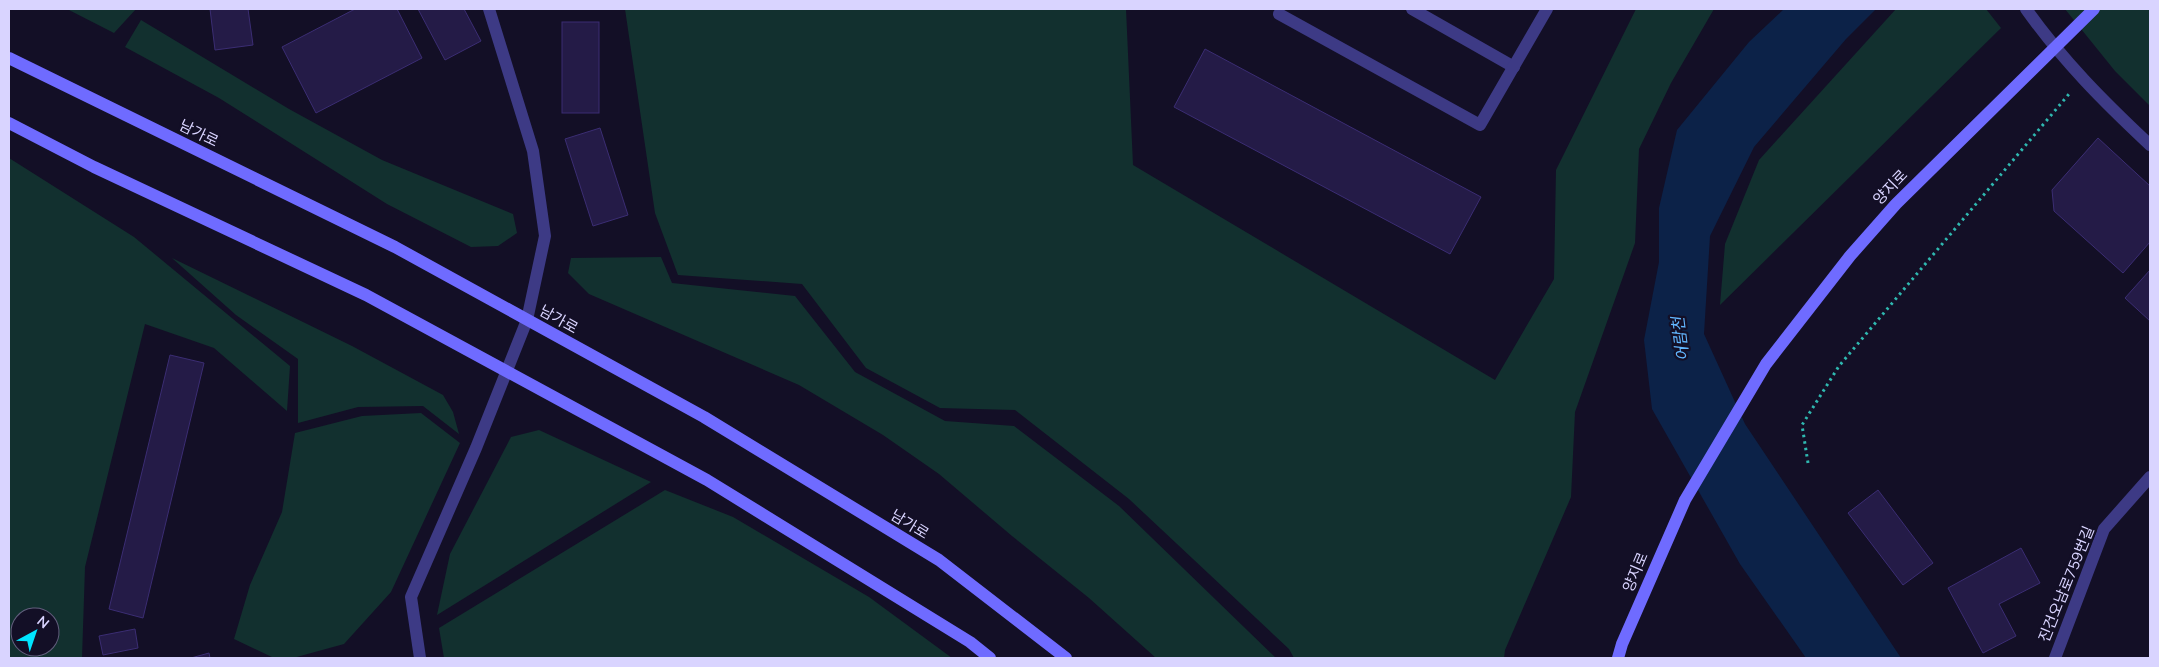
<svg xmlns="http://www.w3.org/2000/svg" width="2159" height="667" font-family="Mulish,'Noto Sans KR',sans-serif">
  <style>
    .green { fill: #12302f; fill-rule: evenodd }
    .water { fill: #0c2248 }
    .building { fill: #241b47; stroke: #3b2d73 }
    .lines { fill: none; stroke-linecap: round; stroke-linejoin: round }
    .path { stroke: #2fb8b0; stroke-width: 3; stroke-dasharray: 2.5 4; stroke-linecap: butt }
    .lane { stroke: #3d3a85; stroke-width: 12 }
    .street { stroke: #3d3a85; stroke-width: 12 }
    .secondary { stroke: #6f6bff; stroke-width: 12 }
    .labels { text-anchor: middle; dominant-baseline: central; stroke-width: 4.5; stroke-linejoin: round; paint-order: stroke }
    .street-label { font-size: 15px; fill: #d9d4ff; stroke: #130f26 }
    .water-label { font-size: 16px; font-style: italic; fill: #62b6ff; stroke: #130f26 }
  </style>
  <rect width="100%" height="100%" fill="#130f26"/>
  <g class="green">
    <path d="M67,9h69l-22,24z"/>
    <path d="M625,9h501l7,156 362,215 59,-101 2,-109 80,-161h78l-43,74 -32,66 -4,94 -60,169 -4,85 -66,153 -1,8h-210l-5,-9 -160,-150 -114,-89 -75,-2 -74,-40 -64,-84 -124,-9 -23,-62z"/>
    <path d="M1896,9h90l15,19 -281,277 5,-61 34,-84z"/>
    <path d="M2065,9h85v97l-35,-35z"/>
    <path d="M141,20l148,89 93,51 131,54 4,19 -19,13 -27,1 -84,-43 -168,-106 -94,-51z"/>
    <path d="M9,158l125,79 156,129 -3,45 -73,-63 -69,-24 -60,243 -3,91h-73zM20,617h30v30h-30z"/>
    <path d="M661,257l11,26 123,13 60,76 90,49 69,5 105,80 157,152h-120l-67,-60 -77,-62 -73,-62 -56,-39 -84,-50 -210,-91 -21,-21 3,-15z"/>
    <path d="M172,258l180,88 91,49 10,17 6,22 -36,-28 -65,1 -60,16v-64l-62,-44z"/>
    <path d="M421,413l39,30 -69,149 -47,52 -51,14h-19l-40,-19 16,-54 32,-73 13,-79 67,-17z"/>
    <path d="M539,430l112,52 -214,133 13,-61 61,-117z"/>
    <path d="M665,490l68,27 136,80 83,61h-508l-5,-30z"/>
  </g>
  <path class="water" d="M1784,9h92l-30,30 -92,108 -44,89 -6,98 41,90 156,234h-95l-66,-94 -88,-155 -8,-69 15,-78v-54l18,-78 72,-88z"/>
  <g class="building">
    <path d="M210,9h38l5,36 -38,5z"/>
    <path d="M355,9h42l25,49 -106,55 -34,-66z"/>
    <path d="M418,9h46l17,32 -36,19z"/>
    <rect x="562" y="22" width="37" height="91"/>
    <path d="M1205,49l276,148 -31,57 -276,-147z"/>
    <path d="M600,128l28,87 -35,11 -28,-87z"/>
    <path d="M2098,138l52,48v56l-27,31 -69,-62 -2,-21z"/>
    <path d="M2150,270v51l-25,-23z"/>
    <path d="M170,355l34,8 -61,255 -34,-9z"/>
    <path d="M1878,490l55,73 -30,22 -55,-72z"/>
    <path d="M2021,548l19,35 -41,21 17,32 -33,17 -35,-65z"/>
    <path d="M135,629l3,19 -35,7 -4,-19z"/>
    <path d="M209,653l1,5h-19z"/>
  </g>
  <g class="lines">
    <path class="path" d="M1808,463l-6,-38 37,-59 230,-272"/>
    <g class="lane">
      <path d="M1412,9l102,58"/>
      <path d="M1279,14l201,111 67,-116"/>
      <path d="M420,658l-9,-61 65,-149 51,-128"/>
    </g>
    <g class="street">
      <path d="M489,9l44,142 12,85 -18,84"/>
      <path d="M2026,9c37,52 78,93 124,136"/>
      <path d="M2055,658l49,-129 46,-52"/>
    </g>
    <g class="secondary">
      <path d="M9,58l386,189 309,170 235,143 127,98"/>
      <path d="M9,123l85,44 272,128 341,185 263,162 20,16"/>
      <path d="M1618,658l4,-14 63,-144 81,-136 84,-108 46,-52 198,-195"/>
    </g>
  </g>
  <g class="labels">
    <g class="street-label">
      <text transform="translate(199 133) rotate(26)">남가로</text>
      <text transform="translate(1890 187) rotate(-46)">양지로</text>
      <text transform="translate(559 319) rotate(29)">남가로</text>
      <text transform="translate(910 524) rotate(31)">남가로</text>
      <text transform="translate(1635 572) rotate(-67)">양지로</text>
      <text transform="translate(2066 584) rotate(-68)">진건오남로759번길</text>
    </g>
    <g class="water-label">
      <text transform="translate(1680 339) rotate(-97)">어람천</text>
    </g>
  </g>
  <rect width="2159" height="667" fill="none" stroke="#d9d4ff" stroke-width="20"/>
  <g transform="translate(35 632) rotate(40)"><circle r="24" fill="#130f26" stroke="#625e7d"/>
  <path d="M0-4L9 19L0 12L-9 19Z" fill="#00e5ff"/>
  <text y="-8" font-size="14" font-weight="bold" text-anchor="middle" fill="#d9d4ff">N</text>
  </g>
</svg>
